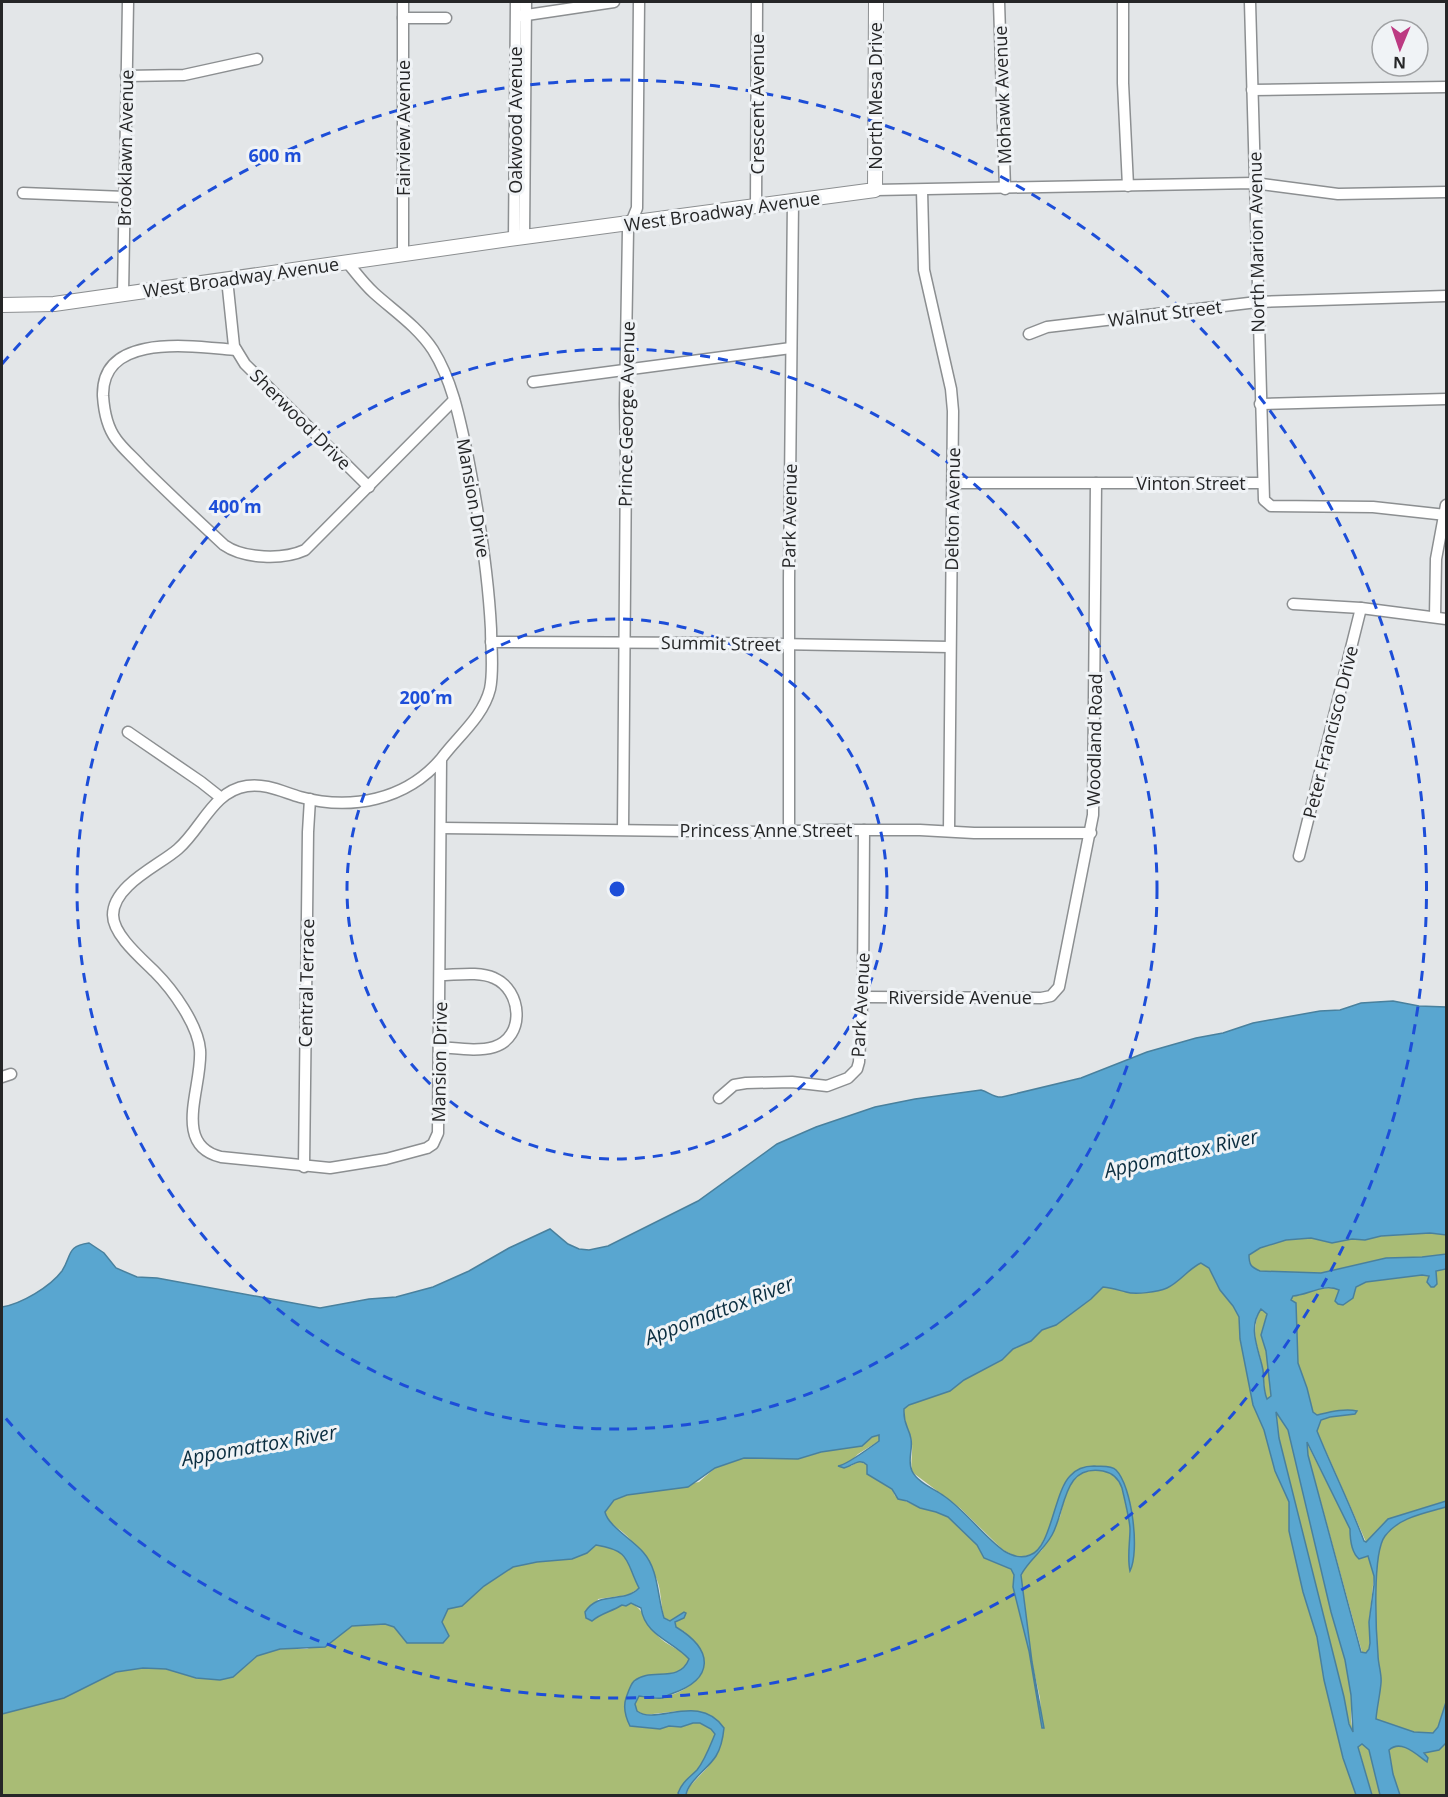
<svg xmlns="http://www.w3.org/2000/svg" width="1448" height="1797" font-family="'Open Sans',sans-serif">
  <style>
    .green { fill: #a9bc75 }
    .water { fill: #59a6d0; stroke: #49809d; stroke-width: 1.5; fill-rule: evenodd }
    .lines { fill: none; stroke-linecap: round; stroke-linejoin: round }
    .minor-casing { stroke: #8c8f91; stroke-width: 13 }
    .secondary-casing { stroke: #8c8f91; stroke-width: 16 }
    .minor { stroke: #fff; stroke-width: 10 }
    .secondary { stroke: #fff; stroke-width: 14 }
    .ring { fill: none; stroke: #1d4ed8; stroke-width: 3; stroke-dasharray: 10 8 }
    .labels { text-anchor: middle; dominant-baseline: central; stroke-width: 6; stroke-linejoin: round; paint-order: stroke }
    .street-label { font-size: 18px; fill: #252627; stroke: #f0f3f6 }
    .water-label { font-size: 20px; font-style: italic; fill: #0b2e40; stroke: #f0f3f6 }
    .centre { fill: #1d4ed8; stroke: #f0f3f6; stroke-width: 3 }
    .ring-label { font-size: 18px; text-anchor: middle; font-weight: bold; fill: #1d4ed8; stroke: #f0f3f6; stroke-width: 6; stroke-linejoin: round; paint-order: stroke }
  </style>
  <rect width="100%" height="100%" fill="#e3e6e8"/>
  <g class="green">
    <path d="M1430,1233l16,2v19l-24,3 -36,1 -65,15 -61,-2c-9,-4 -11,-6 -11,-16l11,-7 26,-8 25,-2 21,5 20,-4 13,1 16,-4z"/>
    <path d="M1201,1263l8,5 11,22 13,16 6,11 1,22 13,66 11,25 11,41 14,31v29l14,61 14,45 7,43 19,78 13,37h-670l4,-9 18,-19 16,-39 -45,-17 -35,4 -7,-4 -2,-7 4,-8c28,3 48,-1 64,-26l-18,-38 -9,-5 -1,-5 -11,-4c-3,-12 -3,-29 -7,-38 -2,-8 -24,-38 -30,-44 -8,-8 -19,-12 -22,-24l9,-12 13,-5 72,-13 16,-14 29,-10 54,1 81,-24v6l-21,13 -12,12h-6h11l8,-5 8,4v9l25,15 3,7 25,12 16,4 12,5 29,28 7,13 27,11 3,6 -1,12 16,64 13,77 -2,-30 -8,-36 -11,-87 7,-12 14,-13 18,-33 6,-25 7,-13 9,-7 14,-2 10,1 9,4 7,13 8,37 -1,39c3,-40 9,-57 -13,-94l-27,-4 -26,20 -15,46 -9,16 -7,7 -15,2 -14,-7 -43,-42 -48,-36c-2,-11 2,-23 -1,-34 -3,-11 -8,-17 -7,-29l5,-4 41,-14 14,-11 38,-20 11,-11 18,-8 11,-11 14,-5 35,-26 12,-12c9,1 15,3 23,5 10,3 32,0 41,-4 13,-6 21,-19 34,-25z"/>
    <path d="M1444,1268l2,1v232l-58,18 -22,23 -49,-111 4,-11 9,-3 25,-3 -2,-4 -36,5 -4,-3 -6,-24 -9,-25 -2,-60 -5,-3 2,-4 8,-1 11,-6 23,-1 4,2 17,-3 10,-5 56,-7 7,1 8,8 -1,-13z"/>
    <path d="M1261,1309l6,4 -6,22 5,16 5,45 -4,3c-3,-9 -3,-19 -4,-28 -4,-29 -13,-29 -4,-61z"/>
    <path d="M1276,1412l12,18 43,182 14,48 6,35v26l2,11 -4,-8 -5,-27 -65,-259z"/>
    <path d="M1306,1441l44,88v9l18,18 6,20 -5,46 1,21 -1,6 -3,4 -4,-1 -54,-197z"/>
    <path d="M1446,1507v195l-8,25 -5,6 -19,-1 -38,-13c1,-12 3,-24 5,-36 1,-9 -3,-19 -3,-28 -2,-23 -6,-102 7,-119 14,-19 41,-23 61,-29z"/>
    <path d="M594,1545c37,2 31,17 45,43l-11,7 -30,4 -6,22c10,-8 26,-15 39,-18 15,8 16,22 27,33 9,10 23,13 31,23 0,1 -3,9 -4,9 -6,7 -39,7 -51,13l-4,45 30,3 9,-3 12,1 12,-4h7l11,6 4,5c-5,12 -10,26 -18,36 -8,9 -13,11 -19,22l1,3 -677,1v-82l62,-16 52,-26 27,-4 23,1 30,9 24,2 13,-3 24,-21 23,-7h27l45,-23 33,-2 9,3 13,16 7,-1 28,-20 6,-13 14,-4 22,-19 29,-19 24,-5 35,-3z"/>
    <path d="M1446,1743v52h-46l-7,-21 -4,-24c12,-11 27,4 38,11l-4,-8 16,-3z"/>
    <path d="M1362,1744l7,6 11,45h-8l-14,-49z"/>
  </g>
  <path class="water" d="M1393,1001l26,5 27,1v228l-16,-2 -49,3 -16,4 -13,-1 -20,4 -21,-5 -25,2 -26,8 -11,7c0,10 2,12 11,16l61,2 65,-15 36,-1 24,-3v15l-10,2 1,13 -3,3h-3l-4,-5 2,-6 -7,-1 -56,7 -10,5 -3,11 -10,7 -5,-1 -3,-3 4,-11c-15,-7 -31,5 -46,6l-2,4 5,3 2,60 9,25 6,24 4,3c13,-3 28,-7 40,-4l-2,3 -25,3 -9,3 -4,11c15,37 33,73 47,110l2,1 22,-23 58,-18v6c-20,6 -47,10 -61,29 -13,17 -9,96 -7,119 0,9 4,19 3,28 -1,12 -4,24 -5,36l38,13 19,1 5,-6 8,-25v41l-7,7 -15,3 4,5 -1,4c-11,-8 -26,-23 -38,-12l4,24 7,21h-20l-11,-45 -7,-6 -4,3 14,48h-16l-13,-37 -19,-78 -7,-43 -14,-45 -14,-61v-29l-14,-31 -11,-41 -11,-25 -13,-66 -1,-22 -6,-11 -13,-16 -11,-22 -8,-5c-13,6 -21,19 -34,25 -9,4 -32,7 -41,4 -8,-2 -14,-4 -23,-5l-12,12 -35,26 -14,5 -11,11 -18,8 -11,11 -38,20 -14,11 -41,14 -5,4c-1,16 5,18 7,30 2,11 -4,22 1,32 5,11 22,18 32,25 22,15 39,40 60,55 9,5 17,8 26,4 21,-6 24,-63 40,-79 6,-7 15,-10 24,-10 7,1 17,-1 22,4 16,16 24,81 14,101 -3,-14 0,-28 0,-42 0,-8 -6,-32 -8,-41 -3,-9 -9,-15 -19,-17 -41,-7 -37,39 -51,64 -9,16 -23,25 -31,40l11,87 12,66h-2l-13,-77 -16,-64 1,-12 -3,-6 -27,-11 -7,-13 -29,-28 -12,-5 -16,-4 -13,-7 -9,-2 -6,-10 -25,-15v-9c-8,-8 -14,1 -23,3l-6,-2c9,-1 31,-18 41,-25v-6l-7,2 -10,9 -41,6 -23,7 -54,-1 -29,10 -27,19 -61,8 -13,5 -9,12c3,14 28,28 38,40 16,18 14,44 21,66l6,3 14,-9 2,1 -2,5 -9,4 1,5c38,23 39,52 -5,67 -3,1 -6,3 -9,4 -6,1 -16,-1 -23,-2l-4,8 2,7c19,15 62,-19 87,17 -1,10 -3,20 -8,28 -8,13 -28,25 -30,39h-7l-1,-2c4,-11 11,-15 19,-23 8,-10 13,-24 18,-36l-4,-5 -11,-6h-7l-12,4 -12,-1 -9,3 -30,-3c-4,-8 -7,-19 -4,-28 2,-5 4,-13 8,-17 17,-14 45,3 55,-22 -16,-18 -44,-23 -48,-51l-10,-5 -5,3 -4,-1c-11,7 -21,8 -30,16l-6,-3 -1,-6c14,-22 39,-8 54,-24 -14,-27 -7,-37 -43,-43l-9,8 -15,6 -35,3 -24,5 -29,19 -22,20 -14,3 -6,13 7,14 -6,7h-36l-13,-16 -9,-3 -33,2 -27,21 -45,2 -23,7 -24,21 -13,3 -24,-2 -30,-9 -23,-1 -27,4 -52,26 -62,16v-407c19,-3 48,-20 60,-36 10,-15 4,-25 27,-28l15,10 12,15 21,9 20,1 163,30 49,-9 27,-2 37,-10 36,-16 40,-23 41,-19 18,15 11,5 10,1 19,-4 90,-45 79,-57 39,-17 59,-20 40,-8 66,-9c8,2 13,8 21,7l79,-19 66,-26 49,-14 27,-5 30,-10 67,-12 20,-1 21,-7zM1261,1309l6,5 -6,21 5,16 5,45 -4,3c-4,-9 -3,-20 -4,-29 -4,-21 -16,-41 -2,-61zM1276,1412l12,18 43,182 14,48 6,35 2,37 -4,-8 -5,-27 -65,-259zM1307,1442l43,87c0,9 1,23 9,30l9,-3 6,20v9l-5,37 1,21 -1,6 -3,4 -5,-1 -53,-197z"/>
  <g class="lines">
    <g class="minor-casing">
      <g id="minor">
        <path d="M999,2l6,187"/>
        <path d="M1123,2v81l5,103"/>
        <path d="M1250,2l14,498 7,6 102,1 73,8"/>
        <path d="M520,16l94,-14"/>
        <path d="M403,18h43"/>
        <path d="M126,76l58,-1 73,-16"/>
        <path d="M1252,90l194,-3"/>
        <path d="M875,190l379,-7 84,11 108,-2"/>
        <path d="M922,190l2,80 27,119 2,22 -4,420"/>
        <path d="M23,193l102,4"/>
        <path d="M756,206l1,-204"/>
        <path d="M524,237l2,-235"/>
        <path d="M514,239l2,-237"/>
        <path d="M403,254v-252"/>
        <path d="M347,262c9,11 17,22 27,31 20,18 44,34 59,57 20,32 27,71 35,108 11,57 20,113 23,171 0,20 3,41 -1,60 -7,28 -32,47 -49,70l-3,374 -5,11 -6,4 -41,11 -56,9 -109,-11c-50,-12 -18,-71 -21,-107 -2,-25 -27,-60 -45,-78 -13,-13 -42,-37 -42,-57 0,-30 47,-50 65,-66 24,-21 35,-58 69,-63 18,-3 36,6 53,11 51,14 106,3 141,-38"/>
        <path d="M227,279l7,67 11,18 124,123"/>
        <path d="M123,294l5,-292"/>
        <path d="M1029,334l18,-7 210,-25 189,-6"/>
        <path d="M236,350c-40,-3 -135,-19 -133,46 1,15 4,31 13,43 7,10 17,18 25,27 27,27 55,53 83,79 20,14 59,15 81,5l149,-150"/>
        <path d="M533,382l258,-34"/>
        <path d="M1260,404l186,-5"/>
        <path d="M953,483h310"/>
        <path d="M1293,604l68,4 85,11"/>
        <path d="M1435,617l1,-58 10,-54"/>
        <path d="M491,642l221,1 238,4"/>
        <path d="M128,732l73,50 19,15"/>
        <path d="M441,828l323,4 64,-2h92l54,3h117"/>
        <path d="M623,829l3,-369 -1,-56 3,-174 9,-22 2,-206"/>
        <path d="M789,831v-251l4,-379"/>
        <path d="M1299,856l62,-248"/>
        <path d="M863,997l178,1 10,-2 8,-9 34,-172 3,-332"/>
        <path d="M439,1047c17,1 38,5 55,0 32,-10 28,-57 0,-69 -15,-7 -38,-3 -54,-3"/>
        <path d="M2,1077l9,-3"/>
        <path d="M719,1098l15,-13 12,-2 46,-1 35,4 21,-8 9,-9 2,-7 4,-74 1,-158"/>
        <path d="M304,1167l4,-335 2,-33"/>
      </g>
    </g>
    <g class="secondary-casing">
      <path id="secondary" d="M2,305l52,-1 470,-67 351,-47 1,-188"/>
    </g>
    <use href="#minor" class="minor"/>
    <use href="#secondary" class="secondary"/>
  </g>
  <g class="ring">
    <circle cx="617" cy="889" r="270"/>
    <circle cx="617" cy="889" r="540"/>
    <path d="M2 364A809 809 0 1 1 2 1414"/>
  </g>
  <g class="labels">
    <g class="street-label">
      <text transform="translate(1002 95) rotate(-92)">Mohawk Avenue</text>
      <text transform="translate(875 96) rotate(-90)">North Mesa Drive</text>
      <text transform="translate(757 104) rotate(-90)">Crescent Avenue</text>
      <text transform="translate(515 120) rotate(-90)">Oakwood Avenue</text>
      <text transform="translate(403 128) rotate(-90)">Fairview Avenue</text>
      <text transform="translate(125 148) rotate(-89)">Brooklawn Avenue</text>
      <text transform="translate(722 211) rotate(-8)">West Broadway Avenue</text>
      <text transform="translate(1256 242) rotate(-91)">North Marion Avenue</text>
      <text transform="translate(241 277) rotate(-8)">West Broadway Avenue</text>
      <text transform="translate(1165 313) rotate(-7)">Walnut Street</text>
      <text transform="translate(626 414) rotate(-89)">Prince George Avenue</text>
      <text transform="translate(301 419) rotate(45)">Sherwood Drive</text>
      <text x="1191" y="483">Vinton Street</text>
      <text transform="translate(474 498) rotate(80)">Mansion Drive</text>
      <text transform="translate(952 509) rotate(-89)">Delton Avenue</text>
      <text transform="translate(789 516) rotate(-89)">Park Avenue</text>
      <text transform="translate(721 643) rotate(1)">Summit Street</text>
      <text transform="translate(1330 732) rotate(-76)">Peter Francisco Drive</text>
      <text transform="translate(1094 740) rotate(-89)">Woodland Road</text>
      <text x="766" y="830">Princess Anne Street</text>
      <text transform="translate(306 983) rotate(-89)">Central Terrace</text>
      <text x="960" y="997">Riverside Avenue</text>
      <text transform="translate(860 1005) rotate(-87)">Park Avenue</text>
      <text transform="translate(439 1062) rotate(-89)">Mansion Drive</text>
    </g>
    <g class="water-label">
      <text transform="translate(1181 1153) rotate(-13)">Appomattox River</text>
      <text transform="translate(719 1310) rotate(-21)">Appomattox River</text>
      <text transform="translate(259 1445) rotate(-10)">Appomattox River</text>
    </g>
  </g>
  <circle cx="617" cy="889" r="9" class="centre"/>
  <g class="ring-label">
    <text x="275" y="162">600 m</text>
    <text x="235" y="513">400 m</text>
    <text x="426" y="704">200 m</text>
  </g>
  <rect width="1448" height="1797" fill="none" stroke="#252627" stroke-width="6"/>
  <g transform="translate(1400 48) rotate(182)"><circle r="28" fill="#f0f3f6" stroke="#9fa1a3" stroke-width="1.5"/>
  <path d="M0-4.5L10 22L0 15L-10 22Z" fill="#bc3a82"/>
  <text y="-9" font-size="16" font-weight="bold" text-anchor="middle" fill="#252627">N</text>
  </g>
</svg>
